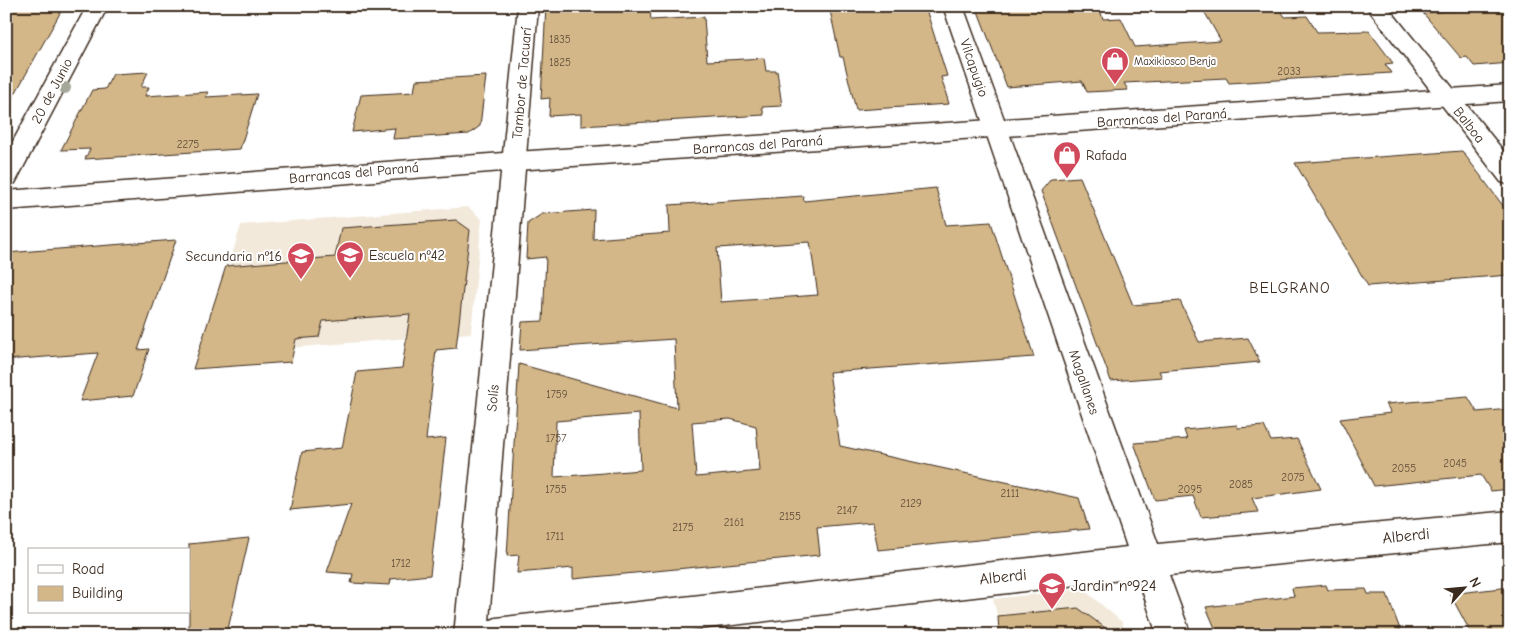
<svg xmlns="http://www.w3.org/2000/svg" width="1516" height="641" font-family="'Comic Neue',sans-serif">
  <style>
    .built { fill: #f2e9db }
    .building { fill: #d3b788; stroke: #3b2a1e; fill-rule: evenodd }
    .lines { fill: none; stroke-linecap: round; stroke-linejoin: round }
    .minor-casing { stroke: #3b2a1e; stroke-width: 3 }
    .secondary-casing { stroke: #3b2a1e; stroke-width: 3 }
    .minor { fill: #fff; fill-rule: evenodd }
    .secondary { fill: #fff; fill-rule: evenodd }
    .tree { fill: #a4a899 }
    .labels { text-anchor: middle; dominant-baseline: central; stroke-width: 4; stroke-linejoin: round; paint-order: stroke }
    .number-label { font-size: 11px; fill: #614d38 }
    .far-poi-label { font-size: 11px; fill: #3b2a1e; stroke: #fff; text-anchor: start }
    .street-label { font-size: 14px; fill: #3b2a1e; stroke: #fff }
    .poi-label { font-size: 14px; fill: #3b2a1e; stroke: #fff; text-anchor: start }
    .neighbourhood-label { font-size: 15px; letter-spacing: 1px; fill: #3b2a1e; stroke: #fff }
    .near-street-label { font-size: 16px; fill: #3b2a1e; stroke: #fff }
    .near-poi-label { font-size: 16px; fill: #3b2a1e; stroke: #fff; text-anchor: start }
  </style>
  <rect width="100%" height="100%" fill="#fff"/>
  <filter id="ink" filterUnits="userSpaceOnUse"><feTurbulence type="fractalNoise" baseFrequency=".02" numOctaves="2"/><feDisplacementMap in="SourceGraphic" scale="10" xChannelSelector="R" yChannelSelector="G"/><feConvolveMatrix kernelMatrix="1 2 1 2 8 2 1 2 1" color-interpolation-filters="sRGB"/></filter>
  <g filter="url(#ink)">
    <g class="built">
      <path d="M468,207l14,12 -11,114 -269,22 39,-130z"/>
      <path d="M1083,589l39,33 4,13h-124l-9,-36z"/>
    </g>
    <g class="building">
      <path d="M6,6h58l-58,104z"/>
      <path d="M546,6h94v3l10,-1 1,12 53,-3 3,44 57,-3 2,13h11l5,35 -20,1 2,8 -183,11v-12l-32,2 1,-18 -9,1z"/>
      <path d="M829,6h96l22,70 -6,1 8,27 -93,6 -13,-53h-3z"/>
      <path d="M976,6h98l2,4h24l3,9 18,-1 14,29 86,-6 -20,-35h77l7,11 22,-1 10,16 52,-1 24,32 -8,1 6,9 -162,10 -3,-5 -102,5 4,7 -41,2 -5,-11 -75,6z"/>
      <path d="M1510,7v56l-36,3 -7,-9 -6,1 -38,-45z"/>
      <path d="M148,72l-7,15h8l-4,9 63,-4 -2,5 51,-3 -17,55 -155,10 5,-10 -29,1 31,-60 13,-1 8,-15z"/>
      <path d="M486,76l-6,50 -11,8 -76,5 2,-11 -43,4 9,-37 53,-3 2,-12z"/>
      <path d="M1462,151l48,64v60l-142,11 -73,-123z"/>
      <path d="M1080,177l53,128 47,-4 19,41 49,-4 12,24 -101,9 3,6 -51,4 -70,-190 10,-12z"/>
      <path d="M936,188l10,37 45,-3 43,135 -205,15 11,74 239,52 10,31 -211,21 -5,-28 -56,5 3,28 -247,24v-11l-56,5 2,-18 -12,1 12,-192 158,44 -3,-69 -154,11 2,-28 21,-1 3,-64 -20,2 2,-36 14,-9 52,-4 -1,29 77,-6 -1,-28 134,-9 1,5zM810,242l8,53 -97,7 -4,-54zM639,414l2,56 -87,7 2,-56zM730,419l26,7 4,45 -64,6 -4,-55z"/>
      <path d="M456,220l14,10 -14,118 -20,2 -10,90 20,-2 -16,137 -39,4 -1,6 -39,-2 2,-9 -26,-2 24,-68 -61,6 12,-58 40,-4 15,-76 45,-4 8,-54 -87,7 -4,16 -23,2 -5,23 -98,7 33,-103 109,-9 6,-29z"/>
      <path d="M176,240l-38,110 11,-1 -16,47 -53,5 18,-48 -92,7v-107z"/>
      <path d="M1468,397l9,15 33,-3v80l-19,2 -10,-16 -107,11 -34,-67 51,-6 -5,-9z"/>
      <path d="M1237,425l1,3 26,-2 7,15 26,-2 24,50 -69,9 6,14 -57,5 -8,-21 -38,4 -21,-57 53,-4 -3,-9z"/>
      <path d="M249,538l-21,91 -39,4v-89z"/>
      <path d="M1326,585l2,5 38,-1 2,5h19l15,41h-184l-12,-28 88,-11 -2,-8z"/>
      <path d="M1510,587v48h-38l-22,-41z"/>
      <path d="M1078,608l37,27h-116l-1,-19z"/>
    </g>
    <g class="lines">
      <g class="minor-casing">
        <g id="minor">
          <path d="M87,6h21l-93,177 -9,3v-32z"/>
          <path d="M518,6h20l-49,615 7,-3 631,-71 -184,-541h20l195,538 352,-33v31l-341,33 22,60h-34l-19,-57 -491,57h-193z"/>
          <path d="M1366,6h21l123,153v26l-9,-3z"/>
        </g>
      </g>
      <g class="secondary-casing">
        <path id="secondary" d="M1510,85v16l-994,69 -510,40v-19l510,-39z"/>
      </g>
      <use href="#minor" class="minor"/>
      <use href="#secondary" class="secondary"/>
    </g>
    <circle class="tree" cx="65" cy="88" r="6"/>
  </g>
  <defs>
    <g id="shop-pin" transform="scale(1.4375)"><path d="M0 17L-7.5 6A9.5 9.5 0 1 1 7.5 6Z" fill="#d1495b" stroke="#fff"/><path d="M-5-2.5h2.3a2.7 3.5 0 0 1 5.4 0H5L5.5 6h-11ZM-1.5-2.5h3a1.5 2.3 0 0 0-3 0Z" fill="#fff"/></g>
    <g id="school-pin" transform="scale(1.4375)"><path d="M0 17L-7.5 6A9.5 9.5 0 1 1 7.5 6Z" fill="#d1495b" stroke="#fff"/><path d="M0-5L7-2L0 1L-7-2ZM-4 1L0 2.5L4 1V4Q0 6-4 4Z" fill="#fff"/></g>
  </defs>
  <g fill-rule="evenodd">
    <use href="#shop-pin" x="1115" y="61"/>
    <use href="#shop-pin" x="1067" y="155"/>
    <use href="#school-pin" x="350" y="255"/>
    <use href="#school-pin" x="301" y="256"/>
    <use href="#school-pin" x="1052" y="586"/>
  </g>
  <g class="labels">
    <g class="number-label">
      <text x="560" y="39">1835</text>
      <text x="560" y="62">1825</text>
      <text x="1289" y="71">2033</text>
      <text x="188" y="144">2275</text>
      <text x="557" y="394">1759</text>
      <text x="556" y="438">1757</text>
      <text x="1455" y="463">2045</text>
      <text x="1404" y="468">2055</text>
      <text x="1293" y="477">2075</text>
      <text x="1241" y="484">2085</text>
      <text x="556" y="489">1755</text>
      <text x="1190" y="489">2095</text>
      <text x="1010" y="493">2111</text>
      <text x="911" y="503">2129</text>
      <text x="847" y="510">2147</text>
      <text x="790" y="516">2155</text>
      <text x="734" y="522">2161</text>
      <text x="683" y="527">2175</text>
      <text x="555" y="536">1711</text>
      <text x="401" y="563">1712</text>
    </g>
    <g class="far-poi-label">
      <text x="1134" y="61">Maxikiosco Benja</text>
    </g>
    <g class="street-label">
      <text transform="translate(974 68) rotate(71)">Vilcapugio</text>
      <text transform="translate(522 83) rotate(-85)">Tambor de Tacuarí</text>
      <text transform="translate(52 91) rotate(-62)">20 de Junio</text>
      <text transform="translate(1162 118) rotate(-4)">Barrancas del Paraná</text>
      <text transform="translate(1469 125) rotate(52)">Balboa</text>
      <text transform="translate(758 145) rotate(-4)">Barrancas del Paraná</text>
      <text transform="translate(354 173) rotate(-5)">Barrancas del Paraná</text>
      <text transform="translate(1084 382) rotate(71)">Magallanes</text>
      <text transform="translate(493 398) rotate(-85)">Solís</text>
    </g>
    <g class="poi-label">
      <text x="1086" y="155">Rafada</text>
      <text x="369" y="255">Escuela nº42</text>
      <text x="282" y="256" text-anchor="end">Secundaria nº16</text>
    </g>
    <g class="neighbourhood-label">
      <text x="1290" y="288">BELGRANO</text>
    </g>
    <g class="near-street-label">
      <text transform="translate(1406 536) rotate(-6)">Alberdi</text>
      <text transform="translate(1003 577) rotate(-6)">Alberdi</text>
    </g>
    <g class="near-poi-label">
      <text x="1071" y="586">Jardin nº924</text>
    </g>
  </g>
  <rect width="1516" height="641" fill="none" stroke="#fff" stroke-width="25"/>
  <rect x="12" y="12" width="1491" height="616" fill="none" stroke="#3b2a1e" stroke-width="2" filter="url(#ink)"/>
  <rect x="28" y="548" width="162" height="65" fill="#ffffff" stroke="#b1aaa5"/>
  <rect x="38" y="565" width="25" height="8" fill="#ffffff" stroke="#b1aaa5"/>
  <text x="72" y="574" font-size="15" fill="#3b2a1e">Road</text>
  <rect x="38" y="586" width="25" height="15" fill="#d3b788" stroke="#b1aaa5"/>
  <text x="72" y="598" font-size="15" fill="#3b2a1e">Building</text>
  <g transform="translate(1464 588) rotate(63)" stroke="#ffffff" stroke-width="4" paint-order="stroke">
  <path d="M0-4L9 19L0 12L-9 19Z" fill="#3b2a1e"/>
  <text y="-8" font-size="14" font-weight="bold" text-anchor="middle" fill="#3b2a1e">N</text>
  </g>
</svg>
